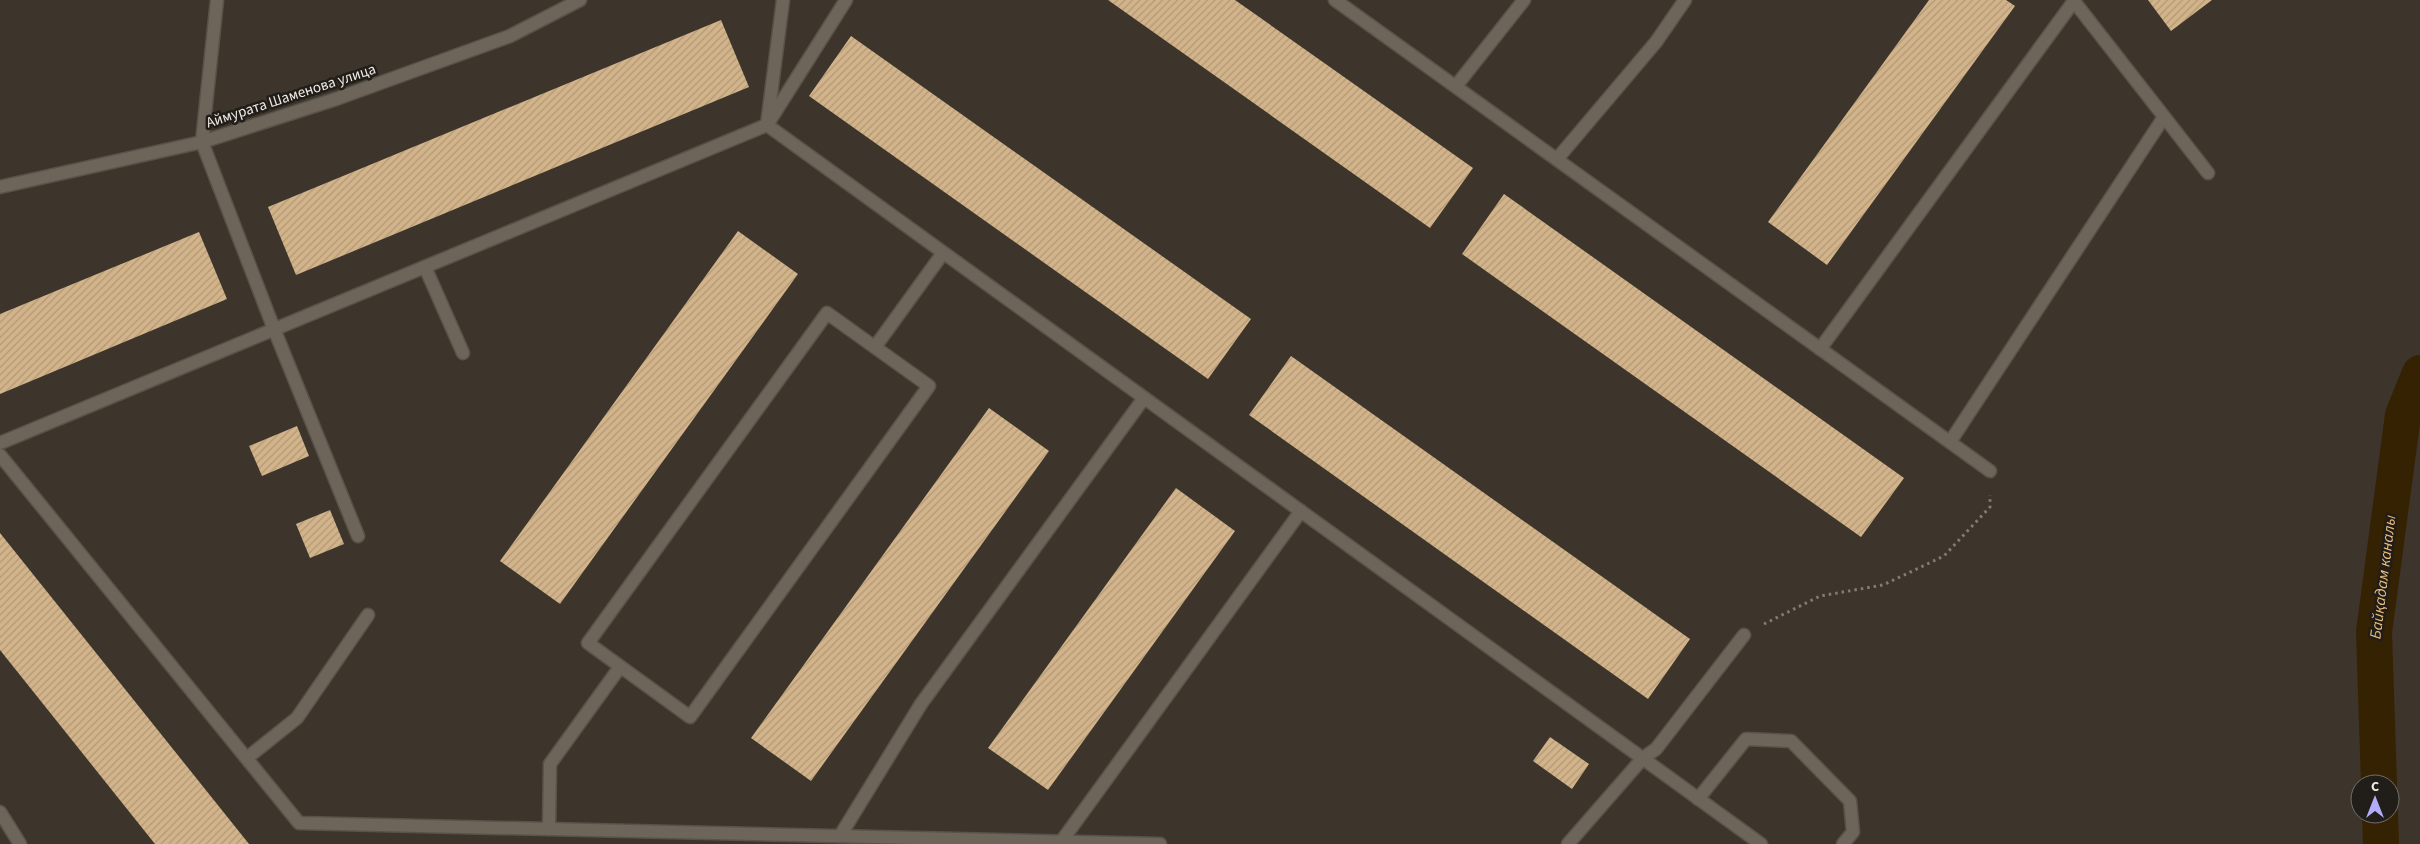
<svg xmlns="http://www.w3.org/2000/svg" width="2420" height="844" font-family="'Source Sans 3',sans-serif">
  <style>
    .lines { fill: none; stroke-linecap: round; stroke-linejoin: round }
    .canal { stroke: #352203; stroke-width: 36 }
    .building { fill: url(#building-hatch) }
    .lane-casing { stroke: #585249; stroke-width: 15 }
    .secondary-casing { stroke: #585249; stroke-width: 15 }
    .path { stroke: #837c74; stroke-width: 3; stroke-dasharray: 2.5 4; stroke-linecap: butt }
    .lane { stroke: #6d655a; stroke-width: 12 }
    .secondary { stroke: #6d655a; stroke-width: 12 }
    .labels { text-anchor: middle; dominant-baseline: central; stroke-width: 5; stroke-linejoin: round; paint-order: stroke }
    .street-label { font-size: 15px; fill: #efeae4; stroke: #211d19 }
    .water-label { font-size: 16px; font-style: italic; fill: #eabd7d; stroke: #211d19 }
  </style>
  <defs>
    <pattern id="building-hatch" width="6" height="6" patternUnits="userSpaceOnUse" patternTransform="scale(1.25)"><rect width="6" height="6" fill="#d3b48a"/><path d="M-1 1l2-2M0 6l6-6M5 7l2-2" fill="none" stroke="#b09878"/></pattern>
  </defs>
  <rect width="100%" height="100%" fill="#3d352b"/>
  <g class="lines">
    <g class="canal">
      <path d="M2379,784l-5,-152 29,-217 17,-42"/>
      <path d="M2380,814l1,30"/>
    </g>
  </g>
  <g class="building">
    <path d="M1108,0h127l238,168 -43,60z"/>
    <path d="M1929,0h77l9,6 -188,259 -59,-43z"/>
    <path d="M2148,0h64l-41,31z"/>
    <path d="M721,20l28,67 -453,188 -28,-68z"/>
    <path d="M851,36l400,283 -43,60 -399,-283z"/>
    <path d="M1504,194l400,284 -43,59 -399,-283z"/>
    <path d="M738,231l60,43 -238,330 -60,-43z"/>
    <path d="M199,232l28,67 -227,95v-80z"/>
    <path d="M1291,356l399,283 -42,60 -399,-284z"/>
    <path d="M989,408l60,43 -238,330 -60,-43z"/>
    <path d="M297,426l12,30 -47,20 -13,-30z"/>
    <path d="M1176,488l59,43 -187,259 -60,-42z"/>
    <path d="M330,510l14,34 -34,14 -14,-34z"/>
    <path d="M0,533l249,311h-94l-155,-194z"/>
    <path d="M1550,737l39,27 -17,25 -39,-28z"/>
  </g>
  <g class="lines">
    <g class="lane-casing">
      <g id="lane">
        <path d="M217,0l-15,142 72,187 84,207"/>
        <path d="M783,0l-16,125 994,719"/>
        <path d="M1335,0l655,471"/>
        <path d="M2073,0l135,173"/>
        <path d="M1456,86l68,-86"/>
        <path d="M1557,159l99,-117 29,-42"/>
        <path d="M425,267l38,86"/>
        <path d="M827,313l102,73 -239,331 -102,-74z"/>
        <path d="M875,347l68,-94"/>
        <path d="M1820,349l254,-348"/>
        <path d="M1950,442l214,-325"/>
        <path d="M0,443l767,-318 79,-125"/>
        <path d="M0,455l299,368 861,21"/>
        <path d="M247,758l50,-40 71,-103"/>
        <path d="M1698,799l48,-60 45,2 59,60 3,31 -10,12"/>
        <path d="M0,812l20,32"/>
        <path d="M549,829l1,-65 70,-97"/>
        <path d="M840,836l81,-132 223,-306"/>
        <path d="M1061,842l240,-331"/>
        <path d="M1568,844l75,-86 13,-9 88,-114"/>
      </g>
    </g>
    <g class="secondary-casing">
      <path id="secondary" d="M0,187l202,-45 134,-43 174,-63 70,-36"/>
    </g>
    <path class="path" d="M1764,624l56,-28 63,-11 61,-29 46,-49v-12"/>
    <use href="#lane" class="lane"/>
    <use href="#secondary" class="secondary"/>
  </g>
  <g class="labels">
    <g class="street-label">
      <text transform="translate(291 96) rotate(-18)">Аймурата Шаменова улица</text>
    </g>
    <g class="water-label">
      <text transform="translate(2383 577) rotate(-83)">Байқадам каналы</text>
    </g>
  </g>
  <g transform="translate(2375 799)"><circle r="24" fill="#211d19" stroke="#736f6a"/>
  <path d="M0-4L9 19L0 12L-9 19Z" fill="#b1adfa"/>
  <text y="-8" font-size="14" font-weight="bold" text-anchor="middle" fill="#efeae4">С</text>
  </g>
</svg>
